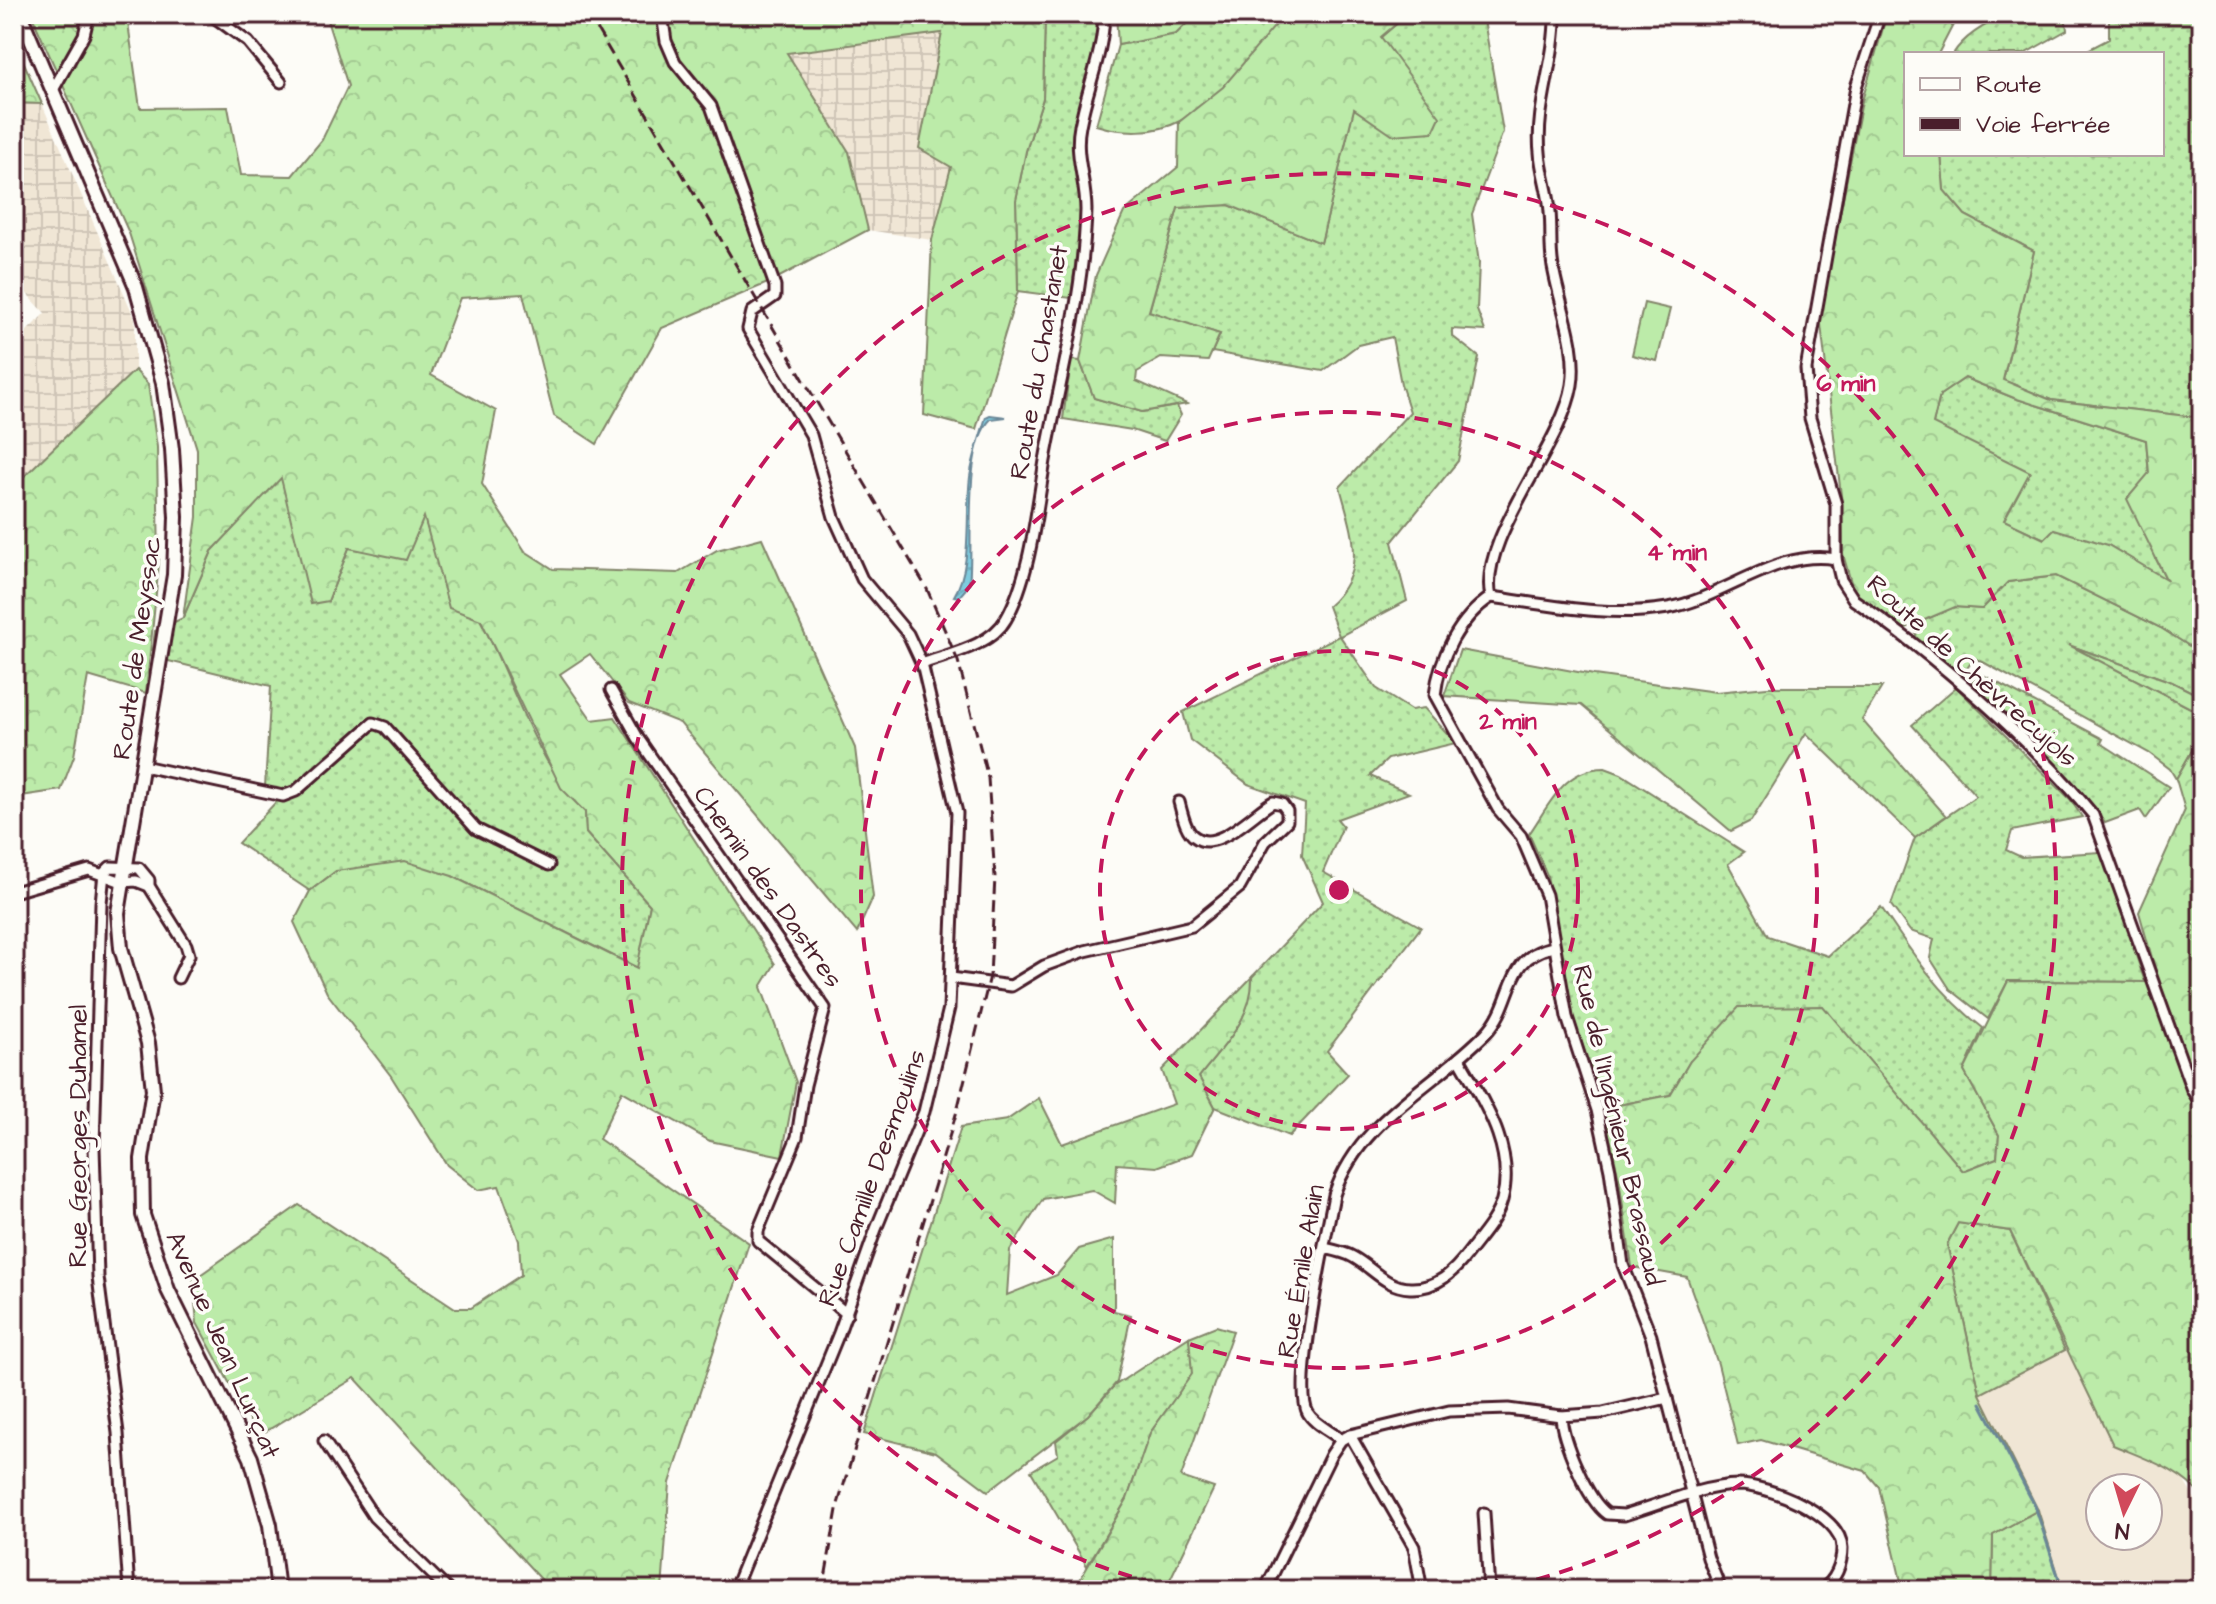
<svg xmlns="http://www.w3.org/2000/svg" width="2216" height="1604" font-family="'Architects Daughter',sans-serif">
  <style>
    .built { fill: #f0e6d5; fill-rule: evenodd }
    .industrial { fill: url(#industrial-grid) }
    .grass { fill: url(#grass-dots); stroke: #83856a; stroke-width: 2 }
    .forest { fill: url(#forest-crowns); stroke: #83856a; stroke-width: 2; fill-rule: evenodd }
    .pitch { fill: #bceba9; stroke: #83856a; stroke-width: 2 }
    .water { fill: url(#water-waves); stroke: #6a8696; stroke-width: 2 }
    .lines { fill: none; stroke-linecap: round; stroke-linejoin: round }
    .stream { stroke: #6a8696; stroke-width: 3 }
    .minor-casing { stroke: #4a1f2b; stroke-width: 15 }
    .secondary-casing { stroke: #4a1f2b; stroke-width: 18 }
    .minor { stroke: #fdfcf7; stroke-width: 9 }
    .secondary { stroke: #fdfcf7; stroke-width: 12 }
    .rail { stroke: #4a1f2b; stroke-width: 3; stroke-dasharray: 12 6; stroke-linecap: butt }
    .ring { fill: none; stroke: #c2185b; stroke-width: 4; stroke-dasharray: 14 10 }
    .labels { text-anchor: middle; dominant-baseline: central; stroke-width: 7; stroke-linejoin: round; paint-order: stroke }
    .street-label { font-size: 26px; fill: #4a1f2b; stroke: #fdfcf7 }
    .centre { fill: #c2185b; stroke: #fdfcf7; stroke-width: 4 }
    .ring-label { font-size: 24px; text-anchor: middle; font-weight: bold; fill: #c2185b; stroke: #fdfcf7; stroke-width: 7; stroke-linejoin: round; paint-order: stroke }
  </style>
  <defs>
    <pattern id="industrial-grid" width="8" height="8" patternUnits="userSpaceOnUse" patternTransform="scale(2)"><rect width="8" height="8" fill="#f0e6d5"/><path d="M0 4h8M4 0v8" fill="none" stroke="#cfc5b7"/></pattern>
    <pattern id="grass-dots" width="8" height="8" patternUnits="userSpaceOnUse" patternTransform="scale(2)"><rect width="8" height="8" fill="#bceba9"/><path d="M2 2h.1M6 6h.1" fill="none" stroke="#a3c992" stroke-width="1.8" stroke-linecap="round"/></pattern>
    <pattern id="forest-crowns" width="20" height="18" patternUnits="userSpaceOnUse" patternTransform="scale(2)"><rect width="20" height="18" fill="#bceba9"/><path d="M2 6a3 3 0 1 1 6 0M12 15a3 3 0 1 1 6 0" fill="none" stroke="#a3c992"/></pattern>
    <pattern id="water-waves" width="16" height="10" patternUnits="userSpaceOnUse" patternTransform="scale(2)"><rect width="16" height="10" fill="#7fcbde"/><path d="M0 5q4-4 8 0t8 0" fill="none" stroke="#6faebf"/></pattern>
  </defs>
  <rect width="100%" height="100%" fill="#fdfcf7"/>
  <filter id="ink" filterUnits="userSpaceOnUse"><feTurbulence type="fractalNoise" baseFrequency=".0125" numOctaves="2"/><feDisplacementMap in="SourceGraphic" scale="16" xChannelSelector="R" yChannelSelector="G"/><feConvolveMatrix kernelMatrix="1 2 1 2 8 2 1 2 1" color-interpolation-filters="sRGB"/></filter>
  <g filter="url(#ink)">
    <path class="built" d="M2065,1350l69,15 27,78 41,68v79h-147l-1,-4 6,-7 -22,-69 -58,-116zM2100,1488h48v48h-48z"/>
    <g class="industrial">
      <path d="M943,33l-24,114 32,19 -19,74 -64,-10 -19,-78 -63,-99z"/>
      <path d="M14,103l28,1 93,215v51l-121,116v-142l31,-31 -31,-33z"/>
    </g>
    <g class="grass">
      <path d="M1045,14h57v13l-29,110 8,78 -10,83 -53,-7 -2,-91 10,-49 17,-53z"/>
      <path d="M1196,14h89c-20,34 -70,88 -105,107 -24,13 -59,12 -84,4l22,-80 58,-11z"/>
      <path d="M1426,14h57l20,118 -31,82 7,49 -2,47 8,21 -33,-2v7l27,21 -21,104 -66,81 15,59 -67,35 36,52 35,22 13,-2 32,35 -68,16 -18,17 39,17 -72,26 6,7 -20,46 98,55 -94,124 21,23 -59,62 -74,-29 -16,-30c25,-32 53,-58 53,-100l71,-75 -21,-47 3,-51 -57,-20 -58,-44 -7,-28 156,-76 -11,-30c41,-36 24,-74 12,-119l70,-75 -9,-28 -9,-47 -34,8 -35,26 -111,-19 8,-18 -71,-22 29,-104 51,-3 92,38 33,-135 27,-71 20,-17z"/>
      <path d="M2009,14h56l2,16 -43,24h-71c12,-19 36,-32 56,-40z"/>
      <path d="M2109,14h93v398l-7,5 -144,-17 -48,-20 31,-129 -69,-36 -21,-24 -3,-37h221v-100h-82l29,-15z"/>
      <path d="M1071,360l9,1 14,37 48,14 35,-6 4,9 -16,26 -33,-11 -69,-11z"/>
      <path d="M1965,378l49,20 132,42 10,119 11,22 -59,-36 -63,-6 -42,-19 -70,-96 7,-29z"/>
      <path d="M281,477l47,124 21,-53 75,-33c9,42 38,70 58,108 32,62 53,138 103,189l1,21 64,72 -12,63 -186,-92 -116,-5 -26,20 -72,-48 49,-53 -22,-3 6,-101 -119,-29 3,-26 28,-13 29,-67z"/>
      <path d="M2056,576l105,52 41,26v43l-30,-15 -95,-34 125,66v19l-26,46 -6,-10 -21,-16 -166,-91 -9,-4 -12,18 -48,-37 8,-18 32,-14 28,2 26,-27z"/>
      <path d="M1979,673l124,66 -2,4 68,44 -23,32 -6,-9 -35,13 -30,-37 -106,-100z"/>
      <path d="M1956,687l114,112 12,18 -70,14 -6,19 15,7 80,-5 44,130 -137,-1 -20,38 -38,-30 -20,-31 4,-19 -24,-8 -19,-26 24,-67 61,-42 -64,-71z"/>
      <path d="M1605,768l16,6 123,78 -16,12 40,72 60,20 53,-49c30,45 58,87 102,121l-19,43 35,64 -2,23 -34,13 -141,-165 -132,55 -20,34 -67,13 -33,-101 -23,-132 -18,-41c21,-30 35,-66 76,-66z"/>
      <path d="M1958,1223l52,8 55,119 -85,44 -33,-150z"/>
      <path d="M1189,1337l4,37 -43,59 -23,66 -40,67 -56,-95 27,-16 -2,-14 32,-26 26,-29z"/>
      <path d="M2038,1510l22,70 -6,6 1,4h-63l1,-55z"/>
    </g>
    <g class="forest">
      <path d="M31,14l96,2 13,92 88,-1 13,68 51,1 30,-36 26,-54 -23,-72h720l-2,84 -17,53 -10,49 2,91 -42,138 -52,-14 8,-175 19,-73 -32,-19 23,-115 -155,20 62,99 19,78 -98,52 -108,46 -65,116 -43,-28 -31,-122 -63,4 -29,77 65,36 -14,73 43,67 28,18 125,4 39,-23 45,-12 93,210 18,149 -16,36 -177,-210 -51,-20 -39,-49 -30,20 32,46 23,-3 160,247 -14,23 35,95 -14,74 -72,-15 -88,-50 -23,48 150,104 -79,240 -8,107h-111l-196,-212 -97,58 -61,-113 -4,-43 106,-75 156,103h16l50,-33 -2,-34 -20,-55 -21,4 -31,-25 -56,-89 -64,-83 -33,-71 16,-31 26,-20 69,-10 47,15 185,92 13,-63 -64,-72 -1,-21 -24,-24 -80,-168 -32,-12 -25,-91 -18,43 -57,-12 -21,53 -17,3 -30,-126 -69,73 -29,67 14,-101v-68l-68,-216z"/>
      <path d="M1116,14h80l-20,20 -58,11z"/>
      <path d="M1285,14h141l-25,6 -20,17 59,80 -7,15 -41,3 -38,-26 -33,134 -92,-38 -51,3 -29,103 71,23 -12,27 -47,-3 -24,14 -1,9 51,23 -45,8 -48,-14 -14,-37 16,-86 28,-63 54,-45 1,-45 44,-35z"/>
      <path d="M1887,14h67l1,7 -17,33h-32v100h35l3,36 21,25 69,36 -31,129 48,20 144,17 7,-5v242l-41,-26 -105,-52 -48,6 -26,27 -27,-2 -54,23 -47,-37 -11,-39 -1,-50 -22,-188 42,-215zM1965,378l49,20 132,42 3,33 -22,26 39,80 -58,-34 -54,-16 -10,10 -40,-19 26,-48 -97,-48 7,-29z"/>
      <path d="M14,40l28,64 -28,-1z"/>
      <path d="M135,370l13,14 9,63 2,116 -13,130 -58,-17 -14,80 -13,34 -47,7v-311z"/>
      <path d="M2069,645l103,37 30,15v17z"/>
      <path d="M1460,650l134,25 122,17 51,-5h115l-20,33 84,96 -31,22 -109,-105 -55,88 -20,10 -150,-126 -137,-9z"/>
      <path d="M2202,733v765c-19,-28 -59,-40 -89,-53l-103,-214 -52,-8 -11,21 33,150 58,116 -45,25 -1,55h-89l-24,-103 -14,-16 -104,-31 -23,5 -20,-81 -31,-87 -55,-10 -13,-88 -16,-71 67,-13 20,-34 49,-54 84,-1 140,165 34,-13 2,-23 -35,-64 44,-90 137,1 13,-3 -19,-67 46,-102 -9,-31z"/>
      <path d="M1252,977c1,41 -28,68 -53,100l16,30 -23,47 -35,13 -40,-3 -2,39 -23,-13 -49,9 -33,51 -3,45 50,-20 22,-26 35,-10v72l17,4 -14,67 -29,33 -100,76 -52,-39 -72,-18 97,-307 46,-7 32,-22 23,46 112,-40 -12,-34z"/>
      <path d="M1216,1326l17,5 -52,146 33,11 -49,102h-91l53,-91 23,-66 42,-59 -3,-37z"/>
    </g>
    <path class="pitch" d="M1644,303l26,6 -13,52 -25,-6z"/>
    <path class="water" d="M990,415l16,2 -15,2c-29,28 -17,127 -22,166l-10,12 -5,-1c19,-31 11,-80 16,-119 3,-20 10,-40 16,-60z"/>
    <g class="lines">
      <path class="stream" d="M1981,1403l54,103 26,79"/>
      <g class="minor-casing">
        <g id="minor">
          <path d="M210,14l38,28 33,40"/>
          <path d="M662,14l4,27 9,21 36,44 64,180v10l-23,16 -4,17 63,106 23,82 28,62 46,55 14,30 35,149 -8,195 -25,104 -48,117 -37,104 -105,257"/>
          <path d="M1880,14l-24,73 -50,282 4,49 26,86v55l5,21 13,20c79,54 179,141 239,215l99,275 10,15"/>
          <path d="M53,90l31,-55 5,-21"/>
          <path d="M1491,597c-32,21 -52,61 -56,98l63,114 23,27 25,59 21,122 30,93 13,60 13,95 28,71 57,222 13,32"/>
          <path d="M1491,597c-14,-57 71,-150 81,-212 6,-36 -11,-77 -18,-113 -5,-20 -2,-39 -4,-60 -1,-20 -9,-40 -10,-60 -5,-45 16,-92 15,-138"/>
          <path d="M1491,597c59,8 118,21 177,11 57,-10 109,-60 168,-49"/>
          <path d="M922,664c27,-10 69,-18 84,-45 25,-43 31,-114 40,-164 15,-80 38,-163 40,-245 0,-29 -12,-55 -6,-84 7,-39 23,-71 24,-112"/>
          <path d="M611,690l27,48 187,270 -20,77 -8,52 -39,94v10l89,73"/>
          <path d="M143,766l140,30 13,-5 77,-68 12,4 91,102 73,36"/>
          <path d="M14,892l75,-22 33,12 14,-1 13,5"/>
          <path d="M951,978l60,8 33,-20 41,-15 107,-25 48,-39 25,-45 22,-21v-10l-5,-7 -9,-2c-19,10 -56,52 -78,35 -10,-6 -13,-25 -16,-35"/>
          <path d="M1324,1248c9,2 20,4 29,9 20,11 32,30 57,31 27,1 44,-16 59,-36 12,-16 28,-33 33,-52 14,-51 -19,-99 -43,-142"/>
          <path d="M1561,1416c1,23 26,84 46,98l17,1c35,-10 77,-29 114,-30 29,0 104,29 104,63 0,16 -6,33 -21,42"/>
          <path d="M1350,1435l64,112 8,43"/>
          <path d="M1341,1440c-10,-9 -27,-16 -33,-27 -16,-26 19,-181 26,-218 25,-76 100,-108 152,-162 30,-31 17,-76 67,-86"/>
          <path d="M324,1441l50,76 74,73"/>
          <path d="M1484,1513l5,77"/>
          <path d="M129,1590l-11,-157 -20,-156 -4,-130 7,-244 3,-30 6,-6 29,1 10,12v6l37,59 3,10 -11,23"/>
          <path d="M1265,1590l66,-135 10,-15 9,-5 99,-24 59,-2 53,7 42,-3 64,-15"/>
        </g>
      </g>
      <g class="secondary-casing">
        <path id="secondary" d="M20,14l116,273 27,96 9,66 4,68 -2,58 -56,338 3,35 27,95 5,47 -11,69 1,56 25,75 83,168 19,67 8,65"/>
      </g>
      <use href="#minor" class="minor"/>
      <use href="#secondary" class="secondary"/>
      <path class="rail" d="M588,14l339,575 31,72 30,117 7,99 -5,99 -33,135 -119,393 -15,86"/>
    </g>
  </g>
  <g class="ring">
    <circle cx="1339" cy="890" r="239"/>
    <circle cx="1339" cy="890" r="478"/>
    <path d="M1178 1589A717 717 0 1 1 1500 1589"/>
  </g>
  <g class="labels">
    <g class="street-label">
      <text transform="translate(1039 362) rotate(-80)">Route du Chastanet</text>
      <text transform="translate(137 648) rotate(-82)">Route de Meyssac</text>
      <text transform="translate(1972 671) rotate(42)">Route de Chèvrecujols</text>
      <text transform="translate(768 887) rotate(55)">Chemin des Dastres</text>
      <text transform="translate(1618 1125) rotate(77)">Rue de l'Ingénieur Brassaud</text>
      <text transform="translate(78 1136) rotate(-90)">Rue Georges Duhamel</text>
      <text transform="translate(872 1178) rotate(-70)">Rue Camille Desmoulins</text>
      <text transform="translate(1301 1271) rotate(-80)">Rue Émile Alain</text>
      <text transform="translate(223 1345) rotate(66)">Avenue Jean Lurçat</text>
    </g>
  </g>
  <circle cx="1339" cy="890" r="12" class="centre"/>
  <g class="ring-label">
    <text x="1846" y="391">6 min</text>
    <text x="1677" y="560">4 min</text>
    <text x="1508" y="729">2 min</text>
  </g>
  <rect width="2216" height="1604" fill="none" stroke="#fdfcf7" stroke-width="48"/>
  <rect x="24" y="24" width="2168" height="1556" fill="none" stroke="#4a1f2b" stroke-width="3" filter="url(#ink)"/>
  <rect x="1904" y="52" width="260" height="104" fill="#fdfcf7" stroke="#b5a4a5" stroke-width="2"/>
  <rect x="1920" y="78" width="40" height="12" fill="#fdfcf7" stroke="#b5a4a5" stroke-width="2"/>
  <text x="1976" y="92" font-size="24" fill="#4a1f2b">Route</text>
  <rect x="1920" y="118" width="40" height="12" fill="#4a1f2b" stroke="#b5a4a5" stroke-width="2"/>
  <text x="1976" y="132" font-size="24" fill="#4a1f2b">Voie ferrée</text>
  <g transform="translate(2124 1512) rotate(185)"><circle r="38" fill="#fdfcf7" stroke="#b5a4a5" stroke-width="2"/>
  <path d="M0-6L14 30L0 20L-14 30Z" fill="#d1495b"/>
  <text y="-12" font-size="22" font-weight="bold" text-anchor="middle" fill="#4a1f2b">N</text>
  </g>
</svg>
